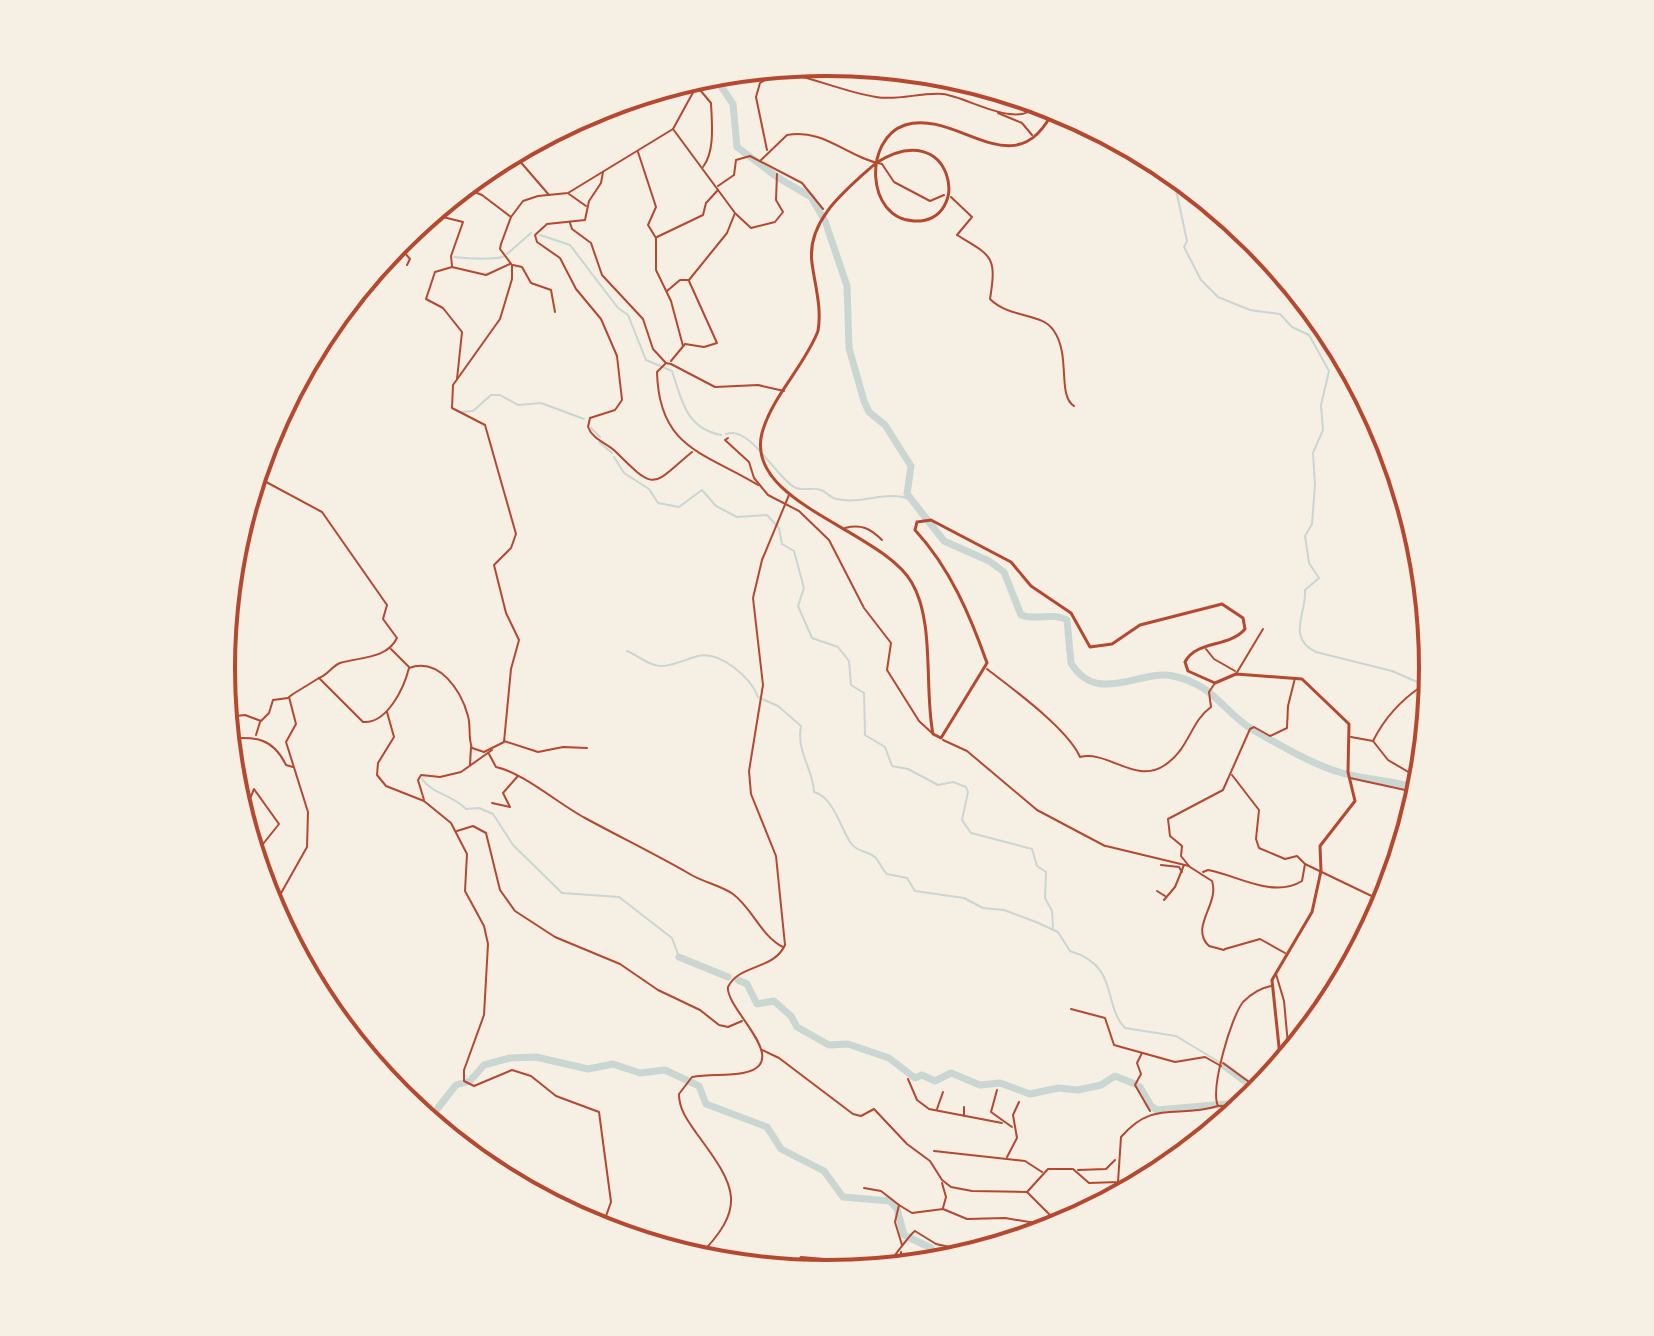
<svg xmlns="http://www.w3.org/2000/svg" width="1654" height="1336" font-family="Manrope,sans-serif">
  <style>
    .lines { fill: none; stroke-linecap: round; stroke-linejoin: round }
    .stream { stroke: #c9d6d2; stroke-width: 2 }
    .river { stroke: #c9d6d2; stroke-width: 7 }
    .minor { stroke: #b5482f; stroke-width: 2 }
    .tertiary { stroke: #b5482f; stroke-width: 2 }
    .secondary { stroke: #b5482f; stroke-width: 2 }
    .primary { stroke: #b5482f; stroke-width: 3 }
    .rim { fill: none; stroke: #b5482f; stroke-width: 4 }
  </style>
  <rect width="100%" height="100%" fill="#f6efe4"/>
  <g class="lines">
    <g class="stream">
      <path d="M1172,171l15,70 -3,6 17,33 17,17 32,13 30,4 12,13 17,8 20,36 -8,34 2,25 -10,23 2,32 -3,39 -7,12 4,27 10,15 -14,12c2,22 -19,48 11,62l76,19 39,17"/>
      <path d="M540,235l30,10 48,63 10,7 18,45 26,11c10,30 14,57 49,64"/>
      <path d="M507,254l24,-21"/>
      <path d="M454,257c18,2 33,3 49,0"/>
      <path d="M462,412l11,-1 18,-16h9l18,10 23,-2 43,16"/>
      <path d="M591,428l9,9"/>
      <path d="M726,434c25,-9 50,45 70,54 8,3 18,-1 25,2 6,2 9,8 16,9 25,6 48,-9 73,0"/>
      <path d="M599,442l13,11"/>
      <path d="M614,457l10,16 25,16 9,14 21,4 23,-17 14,16 21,11 30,-2 12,13 3,16 12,7 10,37 -6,18 14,32 26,9 11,14 2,24 13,8 1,42 20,12 7,19 16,3 30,16 15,-3 13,5 2,5 -6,28 9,13 61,16 5,17 9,6 -1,26 7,13 1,17"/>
      <path d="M627,651c12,5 22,15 34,15 13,0 25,-7 37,-10 23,-5 53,22 60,41l20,9 23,20c-5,26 12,42 13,66 19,5 26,34 36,50 7,11 18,8 26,16 4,5 6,11 11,16l20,4 8,13 49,7 19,10 21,2 32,12 22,10 12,19c50,15 32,53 55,77l51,8 43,26"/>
      <path d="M422,779c10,15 31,16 44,30l13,-1 14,6 20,31 49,48 57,4 53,41 7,19"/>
    </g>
    <g class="river">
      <path d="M712,73l21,31 4,43 40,30 34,20 14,24 22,65 2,62 15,53 5,11 16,13 26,41 -4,28 37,47 45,20 15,11 17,43c16,6 32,-3 46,5l4,43c26,43 69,6 102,13 42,9 49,35 80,54 27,15 60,35 89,43 26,7 53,8 78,16"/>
      <path d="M679,957l49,20"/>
      <path d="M738,980l9,4 10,20 17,-3 17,15 6,11 32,18 19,-1 41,14 26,20 7,-3 13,6 16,-8 29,12 20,-2 30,11 28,-6 20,2 23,-5 14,-9 20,8"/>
      <path d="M1223,1065l36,27"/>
      <path d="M1140,1087l11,19 6,4 92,-8"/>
      <path d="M421,1115l13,-2 22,-28 14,-4 14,-16 26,-7 26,-1 52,12 25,-5 27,9 25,-3 34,16 7,18 61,23 14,22 43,22 19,26 47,4 7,8 7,26 27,13 11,13"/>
      <path d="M905,1266l7,-4 37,-1"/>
    </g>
    <g class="minor">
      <path d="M754,71l13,8 -7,4 -4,14 11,53"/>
      <path d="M702,78l-2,12 11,13c1,20 4,49 -8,64"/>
      <path d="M998,113l24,10 10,12"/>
      <path d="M512,152l37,43"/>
      <path d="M638,152l18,55 -8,18 8,13v32l15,31 12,45"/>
      <path d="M760,161l27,-26c37,-7 61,23 95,29l12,18 36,19 14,-6"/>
      <path d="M718,186l16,-11 2,-15 14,-4 52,27 21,26"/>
      <path d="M462,187l20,8 29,22"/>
      <path d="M569,194l17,12"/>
      <path d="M951,197l21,20 -15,18c35,21 40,21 33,64 20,20 52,13 64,32 17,25 3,64 20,75"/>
      <path d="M736,214l15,14 24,-6 8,-10 -7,-12 1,-26"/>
      <path d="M422,220l21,-3 20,5 -12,34 1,10"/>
      <path d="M570,223l2,6 19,14 11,32 41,44 10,30 12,13"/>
      <path d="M657,237l46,-22 3,-12 12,-13"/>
      <path d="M400,238l-1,8 11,13 -3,6"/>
      <path d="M513,265l9,2 9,16 20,7 4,22"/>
      <path d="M667,291l13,-11h9l38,-47 8,-20 -62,-84"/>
      <path d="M671,361l14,-17 19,3 13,-4 -28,-62"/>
      <path d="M457,379l5,-47 -19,-24 -17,-9 9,-27 17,-5 34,8 24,-11"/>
      <path d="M728,438l-3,2 24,22 5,16 14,17 31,16 30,29 35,68 27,35 -4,27 32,51 13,12"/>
      <path d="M255,476l67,36 65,93 -4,14 14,19c-10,21 -37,19 -57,25 -8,3 -12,12 -21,15"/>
      <path d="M758,485c-55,-33 -99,-37 -101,-113l9,-9 5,1 44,23 43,-2 26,6"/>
      <path d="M845,528c16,-4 25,0 37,12"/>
      <path d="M1424,575c-4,16 -10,40 5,49"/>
      <path d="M391,649l18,18"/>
      <path d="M1206,649l8,10 21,12"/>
      <path d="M987,669c26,20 81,60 93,88 28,-7 56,28 85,8 25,-17 25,-43 46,-58l-2,-15 6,-9"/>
      <path d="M1236,674l27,-45"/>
      <path d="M387,712l7,25 -16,26 -1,12 9,11 38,15 27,22 16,31 -2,37 19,35 4,18 -4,71 -20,55v11l10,5 38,-16 19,6 25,20 43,16 12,90 -10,28"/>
      <path d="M236,716l9,-1 16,6 8,-8 4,-13 15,-2"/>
      <path d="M256,735l4,-13"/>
      <path d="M1351,737l22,4 15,19 34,20"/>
      <path d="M228,739c27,-3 45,-1 58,26l7,2"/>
      <path d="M504,741l34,11 25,-5 24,1"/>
      <path d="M1373,741c11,-22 28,-41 49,-55l9,5"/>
      <path d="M489,754l7,13c28,6 61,36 89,51 35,19 70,36 103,55 14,9 32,12 45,21 20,15 28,42 50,53"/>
      <path d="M470,765l1,-18"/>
      <path d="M1232,775l27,35 -3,29 3,9 26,11 12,-3 8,8 77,37"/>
      <path d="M1350,778l69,15"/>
      <path d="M236,797v-1"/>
      <path d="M424,800l-6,-20 3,-5 19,2 21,-5 31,-22"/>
      <path d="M492,803l18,4 -7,-14 15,-17"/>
      <path d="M242,818l12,-29 25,35 -16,20"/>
      <path d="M1106,846l83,20"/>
      <path d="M1161,865l18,2 3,5"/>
      <path d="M1189,866l-8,-10 1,-10 -12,-10 -2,-17 55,-29 27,-61 4,-2 16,9 17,-8 1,-22 7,-28"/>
      <path d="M1203,872l5,-2c29,5 65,29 94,11l3,-17"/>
      <path d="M1157,891l8,5"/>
      <path d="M1164,900l11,-13 9,-22"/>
      <path d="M1225,949l35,-10 25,14"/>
      <path d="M1276,974l8,27 5,54"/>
      <path d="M1071,1009l34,9 9,27 61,17 30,-5 16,9"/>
      <path d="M762,1050l17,8 74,56 8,2 13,-7 33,35 23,17 12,19 9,7 21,4 55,1"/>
      <path d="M1142,1053l-5,10 4,11 -6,11 15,26"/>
      <path d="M1223,1063l37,27"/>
      <path d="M908,1079l9,21 12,9 73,14"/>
      <path d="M997,1090l-6,22 21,15"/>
      <path d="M1245,1105l-27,1c-8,-17 13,-89 25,-104 8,-8 17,-14 28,-16"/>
      <path d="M964,1107v9"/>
      <path d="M937,1109l6,-17"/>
      <path d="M934,1151l91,10 17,11"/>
      <path d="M1007,1157l10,-19 -4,-23 6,-13"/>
      <path d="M1078,1170l28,-1 9,-9"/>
      <path d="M942,1183l4,14 -3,11"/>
      <path d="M864,1188l17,3 18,14 -4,17 7,23"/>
      <path d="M899,1205l13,8 31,-4 24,10 38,-1 54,9"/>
      <path d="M1061,1226l-34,-34 21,-23h25l16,14 29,-1 3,-45c33,-38 55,-18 97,-31"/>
      <path d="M901,1252v15"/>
      <path d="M701,1255l12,8"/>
      <path d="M886,1268c2,-4 26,-36 29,-37l21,13 41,9"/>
      <path d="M790,1270l11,-13 45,4 -3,11"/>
    </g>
    <g class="tertiary">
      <path d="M603,172l-2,11 -12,18 -4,19 -38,4 -12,11 2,7 23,16 16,31 25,30 16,37 5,44 -7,10 -25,8 -2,9c5,13 19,16 28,25 41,41 36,33 76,0"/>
      <path d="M943,740l24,11 70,59 68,36"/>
      <path d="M457,831l16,-5 13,7 14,57 15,21 40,26 65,27 38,26 42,20 19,15 9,2 14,-6"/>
      <path d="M1190,867l22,14c8,23 -23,46 -3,65l15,4"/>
      <path d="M1375,921l15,-33"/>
      <path d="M696,1259c52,-52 41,-71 1,-125 -9,-13 -18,-24 -18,-40l13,-17c17,-3 34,-1 51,-4 52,-10 -18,-64 -15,-86 11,-23 46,-17 57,-42l-9,-89 -25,-62 -2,-23 14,-86 -10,-87 9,-38 27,-65"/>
    </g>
    <g class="secondary">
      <path d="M757,69c40,1 78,21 119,28 22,4 45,-5 67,-3 26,3 76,38 97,9"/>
      <path d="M267,900l13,-5 27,-48 1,-35 -22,-70 10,-18 -7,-27 4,-3 26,-16 44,44c24,2 41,-34 46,-54 30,-11 52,22 59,48 3,11 0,22 4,32l12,4 20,-10 7,-73 8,-29 -13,-27 -12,-48 17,-17 5,-14 -31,-109 -33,-17 1,-23 47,-66 12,-40v-14l-12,-16 1,-5 10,-27 12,-16 15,-5 30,-3 105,-64 29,-53"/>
    </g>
    <path class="primary" d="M1055,107c-38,85 -97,1 -150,18 -42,14 -39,94 9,96 60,2 39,-107 -38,-58 -29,26 -70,57 -64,100 3,23 10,45 6,68 -14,36 -46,65 -56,102 -18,70 120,97 150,150 23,39 12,106 21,151l8,4 46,-75c-17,-48 -37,-95 -72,-133l2,-8 14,-2 80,42 20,24 40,27 19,34 22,-3 28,-19 82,-21 21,14 2,11c-16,19 -49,11 -60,33l3,9 27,12 21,-9 66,5 47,45 -1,48 7,29 -35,45 1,25 -9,41 -40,68 9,86"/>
  </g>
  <path d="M0 0H1654V1336H0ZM235 668a592 592 0 1 1 1184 0a592 592 0 1 1-1184 0Z" fill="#f6efe4" fill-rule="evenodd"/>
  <path class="rim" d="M235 668a592 592 0 1 1 1184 0a592 592 0 1 1-1184 0Z"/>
</svg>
